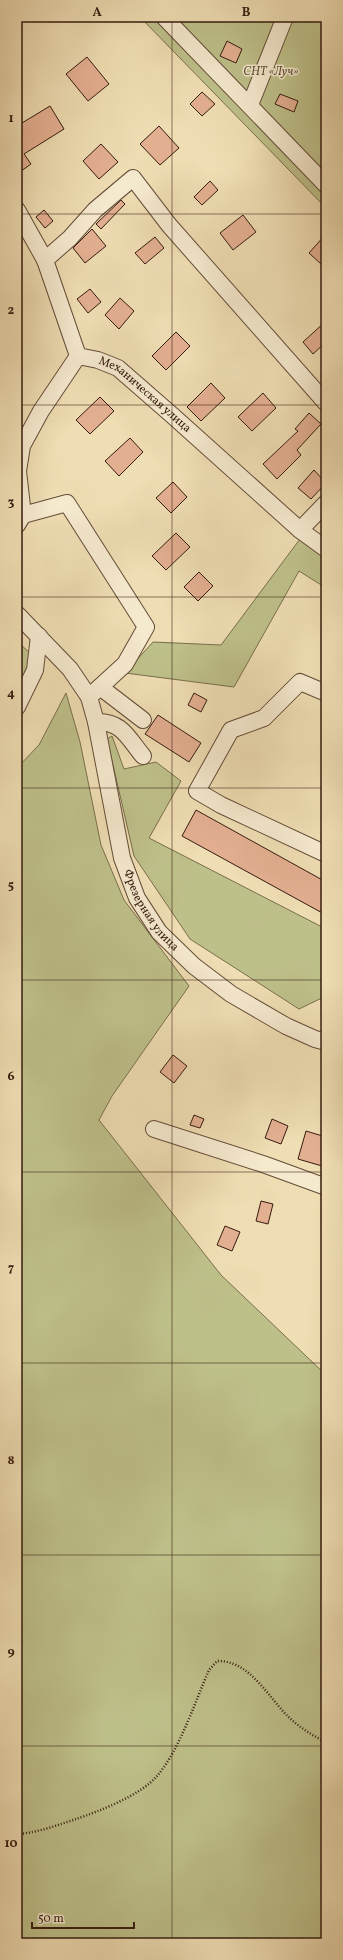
<svg xmlns="http://www.w3.org/2000/svg" width="343" height="1960" font-family="Vollkorn,serif">
  <style>
    .green { fill: #bec08a; stroke: #7a6e4c }
    .building { fill: #e3af91; stroke: #351b0f }
    .lines { fill: none; stroke-linecap: round; stroke-linejoin: round }
    .minor-casing { stroke: #644c38; stroke-width: 18 }
    .path { stroke: #351b0f; stroke-width: 2.5; stroke-dasharray: 1 2; stroke-linecap: butt }
    .minor { stroke: #f5e9ce; stroke-width: 16 }
    .grid { fill: none; stroke: #351b0f; stroke-width: 1; stroke-opacity: 0.55 }
    .labels { text-anchor: middle; dominant-baseline: central; stroke-width: 3; stroke-linejoin: round; paint-order: stroke }
    .park-label { font-size: 12px; font-style: italic; fill: #5e4d34; stroke: #f5e9ce }
    .street-label { font-size: 12px; fill: #351b0f; stroke: #f5e9ce }
    .neatline { fill: none; stroke: #351b0f; stroke-width: 1.5 }
    .grid-label { font-size: 13px; text-anchor: middle; font-weight: bold; fill: #351b0f }
  </style>
  <rect width="100%" height="100%" fill="#efddb3"/>
  <filter id="stains"><feTurbulence type="fractalNoise" baseFrequency=".005" numOctaves="4"/><feColorMatrix values="0 0 0 0 .2 0 0 0 0 .09 0 0 0 0 .02 0 0 0 .5 -.17"/></filter>
  <radialGradient id="worn" r=".72"><stop offset=".6" stop-color="#630" stop-opacity="0"/><stop offset="1" stop-color="#630" stop-opacity=".3"/></radialGradient>
  <g class="green">
    <path d="M140,17h186v191z"/>
    <path d="M300,539l26,18v31l-27,-17 -65,116 -109,-14 28,-31 68,3z"/>
    <path d="M17,641l16,15 -16,32z"/>
    <path d="M66,693l14,49 21,103 23,55 65,86 -77,110 -13,24 122,155 105,100v557l-12,11h-297v-1175l22,-23z"/>
    <path d="M112,736l12,33 32,-7 25,19 -32,57 177,91v67l-27,13 -109,-70 -56,-83 -27,-117z"/>
  </g>
  <g class="building">
    <path d="M227,41l15,8 -6,14 -16,-7z"/>
    <path d="M87,57l22,27 -21,17 -22,-27z"/>
    <path d="M202,92l13,12 -13,12 -12,-12z"/>
    <path d="M280,94l18,7 -4,11 -19,-8z"/>
    <path d="M50,106l14,23 -40,25 7,10 -14,10v-48z"/>
    <path d="M159,126l20,22 -19,17 -20,-21z"/>
    <path d="M101,144l17,18 -19,17 -16,-18z"/>
    <path d="M210,181l8,9 -16,15 -8,-8z"/>
    <path d="M121,200l4,4 -24,25 -5,-5z"/>
    <path d="M44,210l9,11 -8,7 -9,-11z"/>
    <path d="M243,215l13,17 -23,18 -13,-17z"/>
    <path d="M92,229l14,17 -21,17 -12,-15z"/>
    <path d="M326,234v25l-5,5 -12,-11z"/>
    <path d="M155,237l9,11 -19,16 -10,-11z"/>
    <path d="M90,289l11,13 -13,11 -11,-14z"/>
    <path d="M120,298l14,13 -15,18 -14,-14z"/>
    <path d="M326,321v21l-13,12 -10,-12z"/>
    <path d="M176,332l14,14 -24,24 -14,-14z"/>
    <path d="M211,383l14,15 -24,23 -14,-14z"/>
    <path d="M263,393l13,15 -24,23 -14,-14z"/>
    <path d="M100,397l14,14 -24,23 -14,-14z"/>
    <path d="M309,413l12,11 -24,26 4,5 -24,24 -14,-15 35,-33 -3,-2z"/>
    <path d="M130,438l13,14 -24,24 -14,-15z"/>
    <path d="M314,470l12,13 -15,16 -13,-11z"/>
    <path d="M173,482l14,15 -16,16 -15,-15z"/>
    <path d="M176,533l14,14 -24,23 -14,-14z"/>
    <path d="M199,572l14,14 -15,15 -14,-14z"/>
    <path d="M194,693l13,7 -6,12 -13,-7z"/>
    <path d="M158,715l43,28 -12,19 -44,-28z"/>
    <path d="M196,810l130,72v33l-144,-79z"/>
    <path d="M173,1055l14,11 -13,17 -14,-11z"/>
    <path d="M194,1115l10,4 -4,9 -10,-3z"/>
    <path d="M272,1119l16,7 -7,18 -16,-6z"/>
    <path d="M306,1131l20,6v15l-4,14 -24,-7z"/>
    <path d="M261,1201l12,3 -5,20 -12,-3z"/>
    <path d="M225,1226l15,6 -8,19 -15,-6z"/>
  </g>
  <g class="lines">
    <g class="minor-casing">
      <g id="minor">
        <path d="M164,17l162,168"/>
        <path d="M250,105l35,-88"/>
        <path id="s1" d="M17,210l28,50 33,96 20,4 20,8 55,48 127,114 26,19"/>
        <path d="M45,260l25,-22 25,-28 38,-32 36,47 157,178"/>
        <path d="M23,515l44,-12 79,124 -21,37 -36,33"/>
        <path d="M17,525l6,-10 -5,-44 4,-25 19,-35 37,-55"/>
        <path d="M300,530l26,-27"/>
        <path id="s2" d="M17,614l53,55 19,28 7,25 26,136 15,40 22,34 35,34 37,28 55,32 29,13 11,3"/>
        <path d="M100,687l43,33"/>
        <path d="M326,693l-26,-11 -36,36 -33,12 -34,61 24,14 105,49"/>
        <path d="M17,707l18,-37 4,-34"/>
        <path d="M96,722c26,-1 32,16 47,34"/>
        <path d="M154,1129l109,35 63,23"/>
      </g>
    </g>
    <path class="path" d="M17,1834c20,-1 41,-9 59,-15 24,-8 65,-24 81,-43 22,-25 38,-74 52,-106l8,-9c35,-1 53,41 77,61 10,8 21,15 32,20"/>
    <use href="#minor" class="minor"/>
  </g>
  <path class="grid" d="M172,17v1926M17,214h309M17,405h309M17,597h309M17,788h309M17,980h309M17,1172h309M17,1363h309M17,1555h309M17,1746h309"/>
  <g class="labels">
    <g class="park-label">
      <text x="271" y="72">СНТ «Луч»</text>
    </g>
    <g class="street-label">
      <text stroke="none"><textPath href="#s1" startOffset="238">Механическая улица</textPath></text>
      <text stroke="none"><textPath href="#s2" startOffset="335">Фрезерная улица</textPath></text>
    </g>
  </g>
  <rect width="343" height="1960" fill="none" stroke="#efddb3" stroke-width="44"/>
  <path d="M32 1922v6h102v-6" fill="none" stroke="#351b0f" stroke-width="2"/>
  <text x="38" y="1922" font-size="12" fill="#351b0f" stroke="#f5e9ce" stroke-width="3" paint-order="stroke">50 m</text>
  <rect x="22" y="22" width="299" height="1916" class="neatline"/>
  <g class="grid-label">
    <text x="97" y="16">A</text>
    <text x="246" y="16">B</text>
    <text x="11" y="122">1</text>
    <text x="11" y="314">2</text>
    <text x="11" y="506">3</text>
    <text x="11" y="697">4</text>
    <text x="11" y="889">5</text>
    <text x="11" y="1080">6</text>
    <text x="11" y="1272">7</text>
    <text x="11" y="1464">8</text>
    <text x="11" y="1655">9</text>
    <text x="11" y="1847">10</text>
  </g>
  <rect width="100%" height="100%" filter="url(#stains)"/>
  <rect width="100%" height="100%" fill="url(#worn)"/>
</svg>
